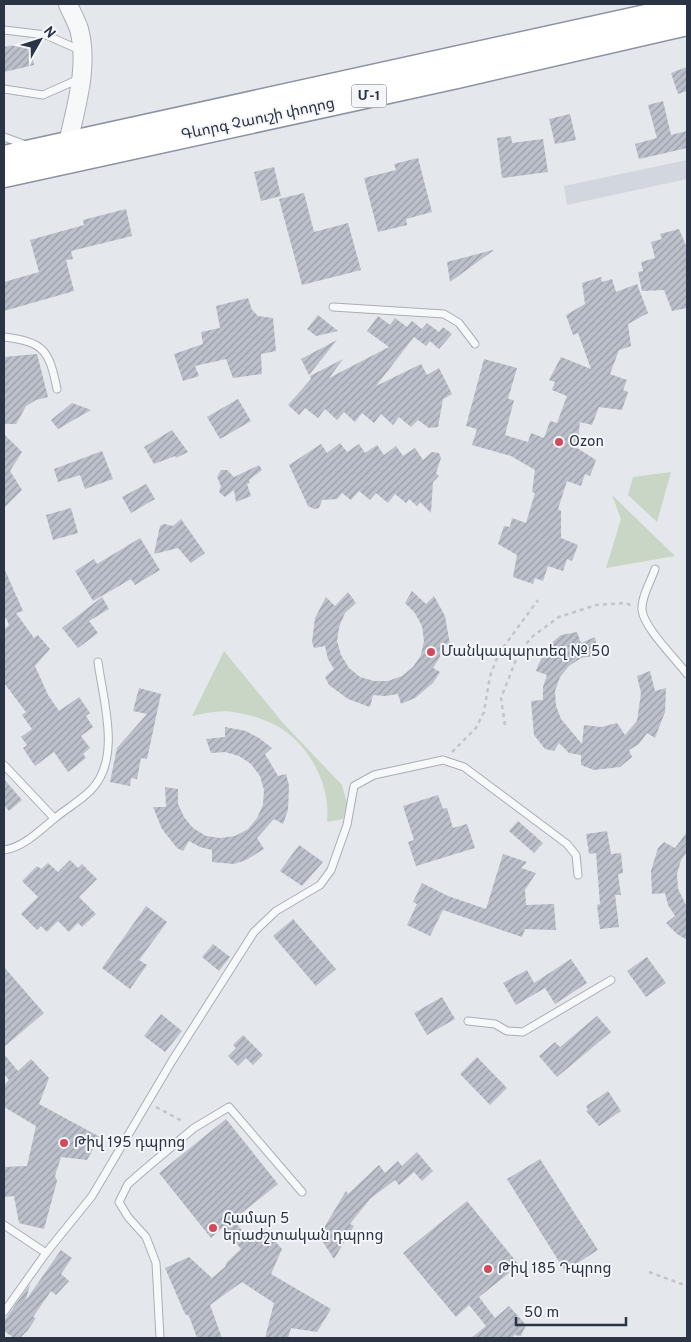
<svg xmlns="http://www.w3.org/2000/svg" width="691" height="1342" font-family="Overpass,'Noto Sans Armenian',sans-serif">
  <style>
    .built { fill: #d2d6de }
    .grass { fill: #c9d6c5 }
    .building { fill: url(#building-hatch) }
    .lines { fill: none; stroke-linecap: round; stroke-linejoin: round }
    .service-casing { stroke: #a9aeb7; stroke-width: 9 }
    .tertiary-casing { stroke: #a9aeb7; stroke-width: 20 }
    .trunk-casing { stroke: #8b94a3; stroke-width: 25 }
    .path { stroke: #c2c5cb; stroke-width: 2.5; stroke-dasharray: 4 4; stroke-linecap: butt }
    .service { stroke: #f7f8fa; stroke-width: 7 }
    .tertiary { stroke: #f7f8fa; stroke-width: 18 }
    .trunk { stroke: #fff; stroke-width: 22 }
    .poi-dot { fill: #d1495b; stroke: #f4f6f9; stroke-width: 2 }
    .labels { text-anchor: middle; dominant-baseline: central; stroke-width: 4; stroke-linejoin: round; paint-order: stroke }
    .shield { fill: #f4f6f9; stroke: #676e7b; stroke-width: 1 }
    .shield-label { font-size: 14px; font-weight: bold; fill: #2b3445 }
    .street-label { font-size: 15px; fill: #2b3445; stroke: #f4f6f9 }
    .poi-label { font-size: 15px; fill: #2b3445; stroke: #f4f6f9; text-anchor: start }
  </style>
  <defs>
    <pattern id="building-hatch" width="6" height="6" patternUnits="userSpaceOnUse" patternTransform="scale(1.25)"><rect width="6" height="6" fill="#bbc0ca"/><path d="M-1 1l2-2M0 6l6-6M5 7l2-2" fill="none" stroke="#989da6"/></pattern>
  </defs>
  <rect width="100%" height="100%" fill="#e4e7ec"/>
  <path class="built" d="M687,160v19l-120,26 -3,-19z"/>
  <g class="grass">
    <path d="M671,472l-14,50 -29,-27 5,-18z"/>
    <path d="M612,495l63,61 -69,12 15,-49z"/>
    <path d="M224,651l59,72 59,62 5,18 -4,16 -16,3c4,-35 -16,-74 -45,-93 -12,-8 -30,-14 -44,-16 -15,-4 -31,0 -46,3z"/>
  </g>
  <g class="building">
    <path d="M30,42l4,23 -30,7v-25z"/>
    <path d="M687,67v24l-9,3 -7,-21z"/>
    <path d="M663,101l8,34 16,-4v17l-48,11 -4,-15 22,-6 -9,-33z"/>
    <path d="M570,114l6,26 -21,4 -6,-25z"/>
    <path d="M511,136l1,7 31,-4 5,33 -46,6 -5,-40z"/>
    <path d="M418,158l14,54 -26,7 1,6 -29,7 -14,-54 32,-8 -2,-6z"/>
    <path d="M274,167l7,29 -20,5 -7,-29z"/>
    <path d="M304,193l10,39 34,-9 13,47 -59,15 -23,-86z"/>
    <path d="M126,209l6,27 -61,15 2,8 -7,1 8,31 -70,20v-29l35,-10 -9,-32 54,-15 -1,-5z"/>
    <path d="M679,229l8,19v60l-15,3 -8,-21 -22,1 -4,-19 5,-1 -2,-9 14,-4 -4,-16 11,-3 -2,-5z"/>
    <path d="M493,250h1l-44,32 -3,-20z"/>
    <path d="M601,277l1,5 10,-3 4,13 21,-8 11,29 -20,11 3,22 -12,4 -9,24 17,6 -4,10 5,2 -6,18 -23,-3 -7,18 -12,-3 -3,26 19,12 -6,16 -5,-2 -4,12 -14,-5 -9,28 3,2v27l17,7 -6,16 -5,-2 -4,12 -15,-5 -5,15 -8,-3 -2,6 -20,-7 4,-22 -19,-11 6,-18 6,1 2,-9 14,5 9,-30 -3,-1 3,-22 -24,-14 -39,-11 5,-16 -11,-3 18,-67 33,9 -9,31 6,1 -9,35 23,7 3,-9 13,5 6,-17 7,2 10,-27 -15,-6 3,-8 -6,-2 12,-23 30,12 -13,-36 -5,2 -7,-20 19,-11 -3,-21z"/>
    <path d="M248,298l4,12 6,6 15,2 3,33 -15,3 1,20 -29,4 -7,-19 -31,7 4,10 -16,5 -9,-27 29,-10 -2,-12 19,-4 -4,-22z"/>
    <path d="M318,315l20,16 -22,5 -9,-7z"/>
    <path d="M378,316l12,9 5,-7 12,9 5,-6 10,8 5,-6 12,9 4,-5 9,7 -13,15 -9,-8 -4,5 -12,-9 -38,49 45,-22 6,11 12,-7 13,26 -9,5 -5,28 -9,1 -11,-8 -7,7 -12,-10 -6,8 -12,-11 -7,9 -12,-10 -7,9 -11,-10 -7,8 -12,-11 -7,9 -13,-10 -6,7 -11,-10 23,-26 -1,-3 33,-17 -14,19 60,-31 -22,-16z"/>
    <path d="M337,340l-28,35 -8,-16z"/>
    <path d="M37,354l11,43 -12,3 -10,6 -10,18h-12v-67z"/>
    <path d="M238,399l13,22 -31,18 -13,-22z"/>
    <path d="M72,403l19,7 -33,19 -7,-9z"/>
    <path d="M172,430l16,22 -12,6 -1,-2 -21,8 -10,-17z"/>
    <path d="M4,434l18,18 -12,19 12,19 -18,18z"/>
    <path d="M340,443l7,9 12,-8 6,9 12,-8 7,10 12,-9 7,10 12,-8 8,12 9,-8 7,1 2,5 -5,15 3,3 -6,6 -2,31 -11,-11 -3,4 -8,-7 -3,4 -11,-9 -7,9 -12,-10 -6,7 -11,-9 -8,9 -9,-7 -5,6 -15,1 -3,8 -5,1 -6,-3 -19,-41 32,-21 6,9z"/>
    <path d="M102,451l11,28 -28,10 -5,-14 -22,7 -4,-13z"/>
    <path d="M259,465l3,5 -13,10 1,3 -3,1 4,12 -15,6 -2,-12 -9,7 -6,-5 2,-6 -4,-9 4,-7h6l7,7z"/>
    <path d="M146,484l9,15 -24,14 -9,-16z"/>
    <path d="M71,508l7,25 -25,7 -7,-25z"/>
    <path d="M181,519l24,34 -14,10 -13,-15 -24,6 6,-28 4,-2 9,2z"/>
    <path d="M140,538l20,32 -25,15 -4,-6 -38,22 -18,-30 19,-12 3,5z"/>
    <path d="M4,568l19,43 -7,2 18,25 4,-3 12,14 -15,17 13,29 11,16 20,-14 11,16 -4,3 7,11 -12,9 9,12 -7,6 3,4 -18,14 -14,-20 -19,14 -12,-18 4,-3 -6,-8 11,-8 -10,-14 4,-3 -22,-29v-54l5,-4 -3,-7 -2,1z"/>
    <path d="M412,591l14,13 8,-8 11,20 5,29 -9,-1 -1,13 -7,11 7,4 -7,11 -18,15 -14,6 -3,-10 -13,2 -12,-1 -3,12 -22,-8 -19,-14 -4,-8 9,-8 -6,-10 -3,-13 -11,2 -2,-6 3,-24 11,-21 9,9 13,-14 8,11 -11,10 -6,14 -2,14 4,14 8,13 11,9 14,4h14l14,-5 11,-9 8,-12 3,-14 -2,-15 -7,-13 -10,-10z"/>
    <path d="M102,597l7,12 -20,12 9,12 -20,15 -16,-20z"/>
    <path d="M577,632l4,11 14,-6 3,18 -17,3 -12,8 -9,11 -5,14 1,15 5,13 21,25 2,-19 17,2 16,-4 8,12 12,-14 4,-28 -4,-17 13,-5 5,20 11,-3 -1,24 -10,26 -8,-5 -8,11 -10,6 3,7 -12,10 -26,3 -13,-5v-10l-12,-2 -10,-10 -5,8 -9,-2 -11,-14 -3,-34 12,-1v-13l4,-12 -11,-4 2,-6 11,-20 12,-10z"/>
    <path d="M139,688l22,6 -14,65 -6,-1 -4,21 -6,-1 -1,8 -20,-4 7,-34 30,-34 -14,-3z"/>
    <path d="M225,727l21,4 13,7 13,10 -7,6 13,22 8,-2 3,12 -1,24 -5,14 -9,-5 -17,19 7,11 -18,11 -12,4 -22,-2v-12l-12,-3 -11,-6 -6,10 -6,-3 -15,-19 -9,-22h13l-1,-20 13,2v15l6,13 9,11 13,8 14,2 15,-2 13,-7 9,-11 6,-13 1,-15 -4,-14 -9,-12 -12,-8 -14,-4 -14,1 -5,-14 19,-2z"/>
    <path d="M4,779l18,21 -13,11 -5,-6z"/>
    <path d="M438,795l5,14 4,-1 6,20 14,-4 8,24 -59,18 -8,-24 6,-2 -11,-34z"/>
    <path d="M518,821l25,22 -9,10 -25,-22z"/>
    <path d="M607,831l4,23 10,-1 2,20 -5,1 3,21h-6l4,32 -19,2 -3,-24 3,-1 -4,-51 -7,1 -3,-20z"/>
    <path d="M687,832v20l-6,8 -4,14 1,15 9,18v33l-10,-6 -11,-11 9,-7 -7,-11 -3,-12 -13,1 -1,-23 7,-23 6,-6 11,6z"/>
    <path d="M299,845l24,17 -21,24 -22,-15z"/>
    <path d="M503,854l24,8 -6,6 15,5 -11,17 1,15 28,-1 2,26 -31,-1 -3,8 -79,-27 -13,26 -23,-11 10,-21 -4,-2 9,-19 26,13 38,13z"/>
    <path d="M70,860l8,8 4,-4 15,15 -18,18 17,17 -14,13 -4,-4 -9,9 -11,-11 -11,11 -6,-6 -4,4 -16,-16 17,-17 -16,-16 15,-15 4,3 7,-6 10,9z"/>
    <path d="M146,906l21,16 -28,38 8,5 -17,24 -28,-21z"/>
    <path d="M293,919l43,50 -20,17 -43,-50z"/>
    <path d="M213,944l17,13 -11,14 -17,-14z"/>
    <path d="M647,957l19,26 -20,14 -19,-26z"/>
    <path d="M571,959l16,24 -32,21 -10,-16 -29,17 -13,-22 24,-13 7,13z"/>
    <path d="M4,967l40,46 -40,34z"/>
    <path d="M442,997l13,22 -28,16 -13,-22z"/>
    <path d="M161,1014l21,17 -17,21 -21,-16z"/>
    <path d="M597,1016l14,16 -54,45 -18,-21 16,-14 5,5z"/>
    <path d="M243,1035l20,20 -10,10 -7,-7 -8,8 -10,-10 8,-8 -3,-3z"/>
    <path d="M4,1054l14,17 13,-12 18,19 -10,26 61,33 -13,23 -26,-3 -6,19 2,5 -13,48 -25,-6 -5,-27 -10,1v-30l23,-1 9,-40 -32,-19v-22l5,-5 -5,-6z"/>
    <path d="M477,1057l30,31 -17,17 -30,-31z"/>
    <path d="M608,1091l13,20 -22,15 -13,-15 2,-1 -2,-4z"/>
    <path d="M226,1119l52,65 -45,36 18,21 13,-12 18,20 -11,25 60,35 -14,23 -26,-4 -3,10h-23l9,-35 -32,-21 -32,23 12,33h-25l-8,-22 -4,-2 -20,-46 24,-11 23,21 13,-11 2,-5 14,-13 -18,-22 -12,11 -52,-65z"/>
    <path d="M417,1152l16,19 -11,10 -8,-9 -15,13 -4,-5 -25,19 -20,25 4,2 -20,33 -15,-23 27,-45 2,3 31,-29 6,8 13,-12 4,5z"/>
    <path d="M540,1159l58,91 -33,21 -58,-92z"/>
    <path d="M467,1201l52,64 -40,32 16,21 14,-12 17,19 -5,11 -7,-1 -2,3h-41l15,-12 -8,-10 -9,-11 -13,12 -53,-64z"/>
    <path d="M61,1250l11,8 -11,16 8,7 -13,14 -5,-4 -18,26 3,1 -8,12 -8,8h-6l-10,-7v-10l26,-37 -4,16z"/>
  </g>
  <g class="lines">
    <g class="service-casing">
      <g id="service">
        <path d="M4,30l42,5 36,16"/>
        <path d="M4,89l39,6 36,-16"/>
        <path d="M4,137l22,8"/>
        <path d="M333,307l111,7 15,9 16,21"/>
        <path d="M4,337c40,5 45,13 53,52"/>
        <path d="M655,569c-4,12 -14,28 -13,41 2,18 34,49 45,64"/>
        <path d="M4,765l50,53"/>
        <path d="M4,850c18,-2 37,-20 51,-32 11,-9 25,-17 36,-28 31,-31 12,-90 7,-128"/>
        <path d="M468,1021l27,3 12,7 16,1 88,-52"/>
        <path d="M4,1225l42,28"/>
        <path d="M4,1312l42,-59 46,-57 80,-135 82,-129 22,-21 44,-26 11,-15 16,-45 7,-39 20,-11 69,-15 21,7 103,77 9,11 2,20"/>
        <path d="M160,1338l-4,-75 -10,-26 -18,-20 -9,-15 9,-18 16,-14 50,-42 35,-21 73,85"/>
      </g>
    </g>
    <g class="tertiary-casing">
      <path id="tertiary" d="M68,4c3,8 8,16 11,25 10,37 -3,77 -11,114"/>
    </g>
    <g class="trunk-casing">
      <g id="trunk">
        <path d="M4,157l683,-150"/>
        <path d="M4,176l453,-99 230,-53"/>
      </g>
    </g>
    <g class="path">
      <path d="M505,725l-4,-27 18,-46 14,-16 26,-19 37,-12 29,-2 6,2"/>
      <path d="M452,752l24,-24 8,-16 6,-36 9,-23 39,-53"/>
      <path d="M156,1107l28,15"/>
      <path d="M649,1272l38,14"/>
    </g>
    <use href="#service" class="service"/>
    <use href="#tertiary" class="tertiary"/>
    <use href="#trunk" class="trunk"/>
  </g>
  <g class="poi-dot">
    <circle cx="559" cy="442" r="5"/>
    <circle cx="431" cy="652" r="5"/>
    <circle cx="64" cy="1143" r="5"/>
    <circle cx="213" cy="1228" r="5"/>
    <circle cx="488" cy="1269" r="5"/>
  </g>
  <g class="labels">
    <rect class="shield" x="351.5" y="84.5" width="35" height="23" rx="4"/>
    <g class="shield-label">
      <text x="369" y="96">Մ-1</text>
    </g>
    <g class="street-label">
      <text transform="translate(258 120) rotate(-12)">Գևորգ Չաուշի փողոց</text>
    </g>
    <g class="poi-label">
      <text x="569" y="442">Ozon</text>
      <text x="441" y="652">Մանկապարտեզ № 50</text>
      <text x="74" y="1143">Թիվ 195 դպրոց</text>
      <text x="223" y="1219">Համար 5<tspan x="223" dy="17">երաժշտական դպրոց</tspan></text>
      <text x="498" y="1269">Թիվ 185 Դպրոց</text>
    </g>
  </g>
  <rect width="691" height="1342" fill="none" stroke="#2b3445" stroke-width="10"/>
  <g transform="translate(40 40) rotate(51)" stroke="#f4f6f9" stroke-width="4" paint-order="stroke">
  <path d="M0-4L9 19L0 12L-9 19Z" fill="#2b3445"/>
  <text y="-8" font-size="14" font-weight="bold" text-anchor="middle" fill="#2b3445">N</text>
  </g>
  <path d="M516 1317v8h110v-8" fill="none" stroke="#2b3445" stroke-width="2.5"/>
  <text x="524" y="1317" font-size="15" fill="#2b3445" stroke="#f4f6f9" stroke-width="4" paint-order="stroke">50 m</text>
</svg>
